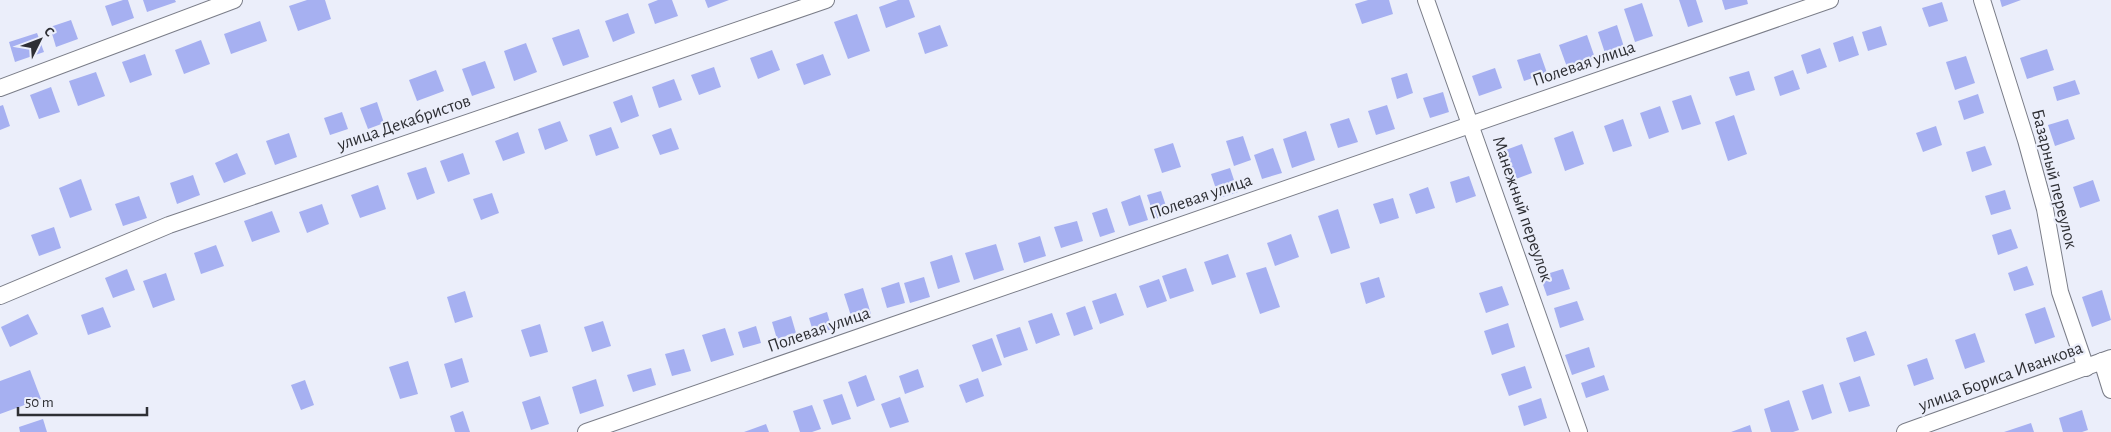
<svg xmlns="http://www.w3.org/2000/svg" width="2111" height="432" font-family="'Alegreya Sans',sans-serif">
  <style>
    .building { fill: #a6b0f1 }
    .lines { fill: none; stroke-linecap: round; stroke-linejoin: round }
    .minor-casing { stroke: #7a7d88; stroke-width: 18 }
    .minor { stroke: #fff; stroke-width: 16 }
    .labels { text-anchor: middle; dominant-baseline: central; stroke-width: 4.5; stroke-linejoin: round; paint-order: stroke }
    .street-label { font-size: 18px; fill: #2e2f34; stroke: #ebeefa }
  </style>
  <rect width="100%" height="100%" fill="#ebeefa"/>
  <g class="building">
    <path d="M123,0h5l6,18 -22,8 -7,-20z"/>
    <path d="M143,0h32l1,2 -29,10z"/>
    <path d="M307,0h18l6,19 -33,12 -9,-25z"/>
    <path d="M658,0h14l6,16 -23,8 -7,-20z"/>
    <path d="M705,0h24l-21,8z"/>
    <path d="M898,0h11l6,17 -29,11 -7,-21z"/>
    <path d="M1368,0h21l4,14 -31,10 -7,-20z"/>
    <path d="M1679,0h17l7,22 -15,5z"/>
    <path d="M1722,0h25l1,4 -23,6z"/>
    <path d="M2000,0h21l-19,7z"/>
    <path d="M1942,2l6,19 -19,6 -7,-19z"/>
    <path d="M1642,3l11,33 -18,6 -11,-33z"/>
    <path d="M628,13l7,20 -22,9 -8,-21z"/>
    <path d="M857,14l13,37 -22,8 -14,-37z"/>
    <path d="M71,20l7,19 -22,8 -6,-20z"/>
    <path d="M260,21l7,20 -36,13 -7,-20z"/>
    <path d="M940,25l8,21 -23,8 -7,-21z"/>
    <path d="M1617,25l8,25 -19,6 -8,-24z"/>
    <path d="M1881,26l6,19 -19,6 -6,-19z"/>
    <path d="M579,29l10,28 -26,9 -11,-28z"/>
    <path d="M37,33l7,19 -29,10 -6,-20z"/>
    <path d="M1587,35l8,23 -28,9 -8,-22z"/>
    <path d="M1853,36l6,19 -20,7 -6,-19z"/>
    <path d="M201,40l9,24 -26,10 -9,-24z"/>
    <path d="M526,43l11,29 -23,9 -10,-30z"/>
    <path d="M1820,48l7,19 -20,7 -6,-19z"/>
    <path d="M2047,49l7,21 -27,9 -7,-21z"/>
    <path d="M772,50l8,20 -22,9 -8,-21z"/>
    <path d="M1540,53l7,20 -23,8 -7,-21z"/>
    <path d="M145,54l7,21 -22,8 -8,-21z"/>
    <path d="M823,54l8,21 -27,10 -8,-21z"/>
    <path d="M1966,56l9,27 -20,7 -9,-28z"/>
    <path d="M485,61l10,27 -23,8 -10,-27z"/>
    <path d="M714,67l7,20 -22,8 -8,-20z"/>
    <path d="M1495,68l7,20 -23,8 -7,-20z"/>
    <path d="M436,70l8,21 -27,10 -8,-21z"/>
    <path d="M1793,70l7,19 -20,7 -6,-19z"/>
    <path d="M1749,71l6,19 -19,6 -7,-19z"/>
    <path d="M96,72l9,24 -27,10 -9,-25z"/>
    <path d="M1407,73l6,20 -16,6 -6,-21z"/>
    <path d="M674,79l8,21 -23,8 -7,-21z"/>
    <path d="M2075,80l5,14 -23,7 -4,-14z"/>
    <path d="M51,87l9,25 -21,7 -9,-24z"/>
    <path d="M1443,92l6,20 -19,6 -7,-20z"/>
    <path d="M1978,94l6,19 -20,7 -6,-19z"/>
    <path d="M632,95l7,21 -18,7 -8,-21z"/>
    <path d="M1691,95l10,29 -19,6 -10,-29z"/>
    <path d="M377,102l7,21 -16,6 -8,-21z"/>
    <path d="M3,105l7,21 -10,4v-24z"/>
    <path d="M1387,105l8,24 -19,6 -8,-24z"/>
    <path d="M1660,106l9,26 -20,7 -9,-26z"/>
    <path d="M342,112l6,17 -18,6 -6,-17z"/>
    <path d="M1734,115l13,39 -19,7 -13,-39z"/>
    <path d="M1349,118l9,24 -20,6 -8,-24z"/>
    <path d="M1623,119l9,27 -19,6 -9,-26z"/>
    <path d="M2068,119l7,20 -20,7 -7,-21z"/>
    <path d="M560,121l8,20 -23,9 -7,-21z"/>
    <path d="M1936,126l6,19 -19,7 -7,-19z"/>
    <path d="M611,127l8,21 -23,8 -7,-21z"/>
    <path d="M671,128l8,21 -19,6 -8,-20z"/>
    <path d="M1306,131l9,29 -23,8 -9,-29z"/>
    <path d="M1573,131l11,33 -19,7 -11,-33z"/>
    <path d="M518,132l7,21 -22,8 -8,-20z"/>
    <path d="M289,133l8,24 -22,8 -9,-24z"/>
    <path d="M1243,136l8,24 -17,6 -8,-25z"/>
    <path d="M1173,143l8,24 -19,6 -8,-24z"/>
    <path d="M1522,144l10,29 -19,7 -10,-29z"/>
    <path d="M1985,146l7,19 -20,7 -6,-20z"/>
    <path d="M1273,148l9,25 -20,6 -8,-24z"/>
    <path d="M237,153l9,21 -22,9 -9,-20z"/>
    <path d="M463,153l7,21 -22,8 -8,-21z"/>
    <path d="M426,167l9,26 -18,7 -10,-27z"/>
    <path d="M1230,168l8,24 -19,6 -8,-24z"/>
    <path d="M193,175l7,20 -23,9 -7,-21z"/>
    <path d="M1469,176l7,20 -20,7 -6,-21z"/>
    <path d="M81,179l11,31 -22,8 -11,-30z"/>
    <path d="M2093,180l7,21 -20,7 -7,-21z"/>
    <path d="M378,185l8,24 -26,9 -9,-23z"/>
    <path d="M1428,187l7,21 -19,6 -7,-20z"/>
    <path d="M2005,190l6,19 -20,6 -6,-19z"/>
    <path d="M1161,191l8,24 -14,4 -8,-24z"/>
    <path d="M492,193l7,20 -18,7 -8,-21z"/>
    <path d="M1140,195l8,25 -19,6 -8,-24z"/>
    <path d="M139,196l8,22 -24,8 -8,-22z"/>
    <path d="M1393,198l6,20 -19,6 -7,-20z"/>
    <path d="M322,204l7,20 -22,9 -8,-21z"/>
    <path d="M1107,208l8,24 -15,5 -8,-24z"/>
    <path d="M1338,209l12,39 -19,6 -13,-38z"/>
    <path d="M272,211l8,21 -28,10 -8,-21z"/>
    <path d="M1077,221l6,20 -22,7 -7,-21z"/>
    <path d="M54,227l7,21 -22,8 -8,-21z"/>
    <path d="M2011,229l7,19 -20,7 -6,-20z"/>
    <path d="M1291,234l8,23 -24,9 -8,-23z"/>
    <path d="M1040,236l6,20 -22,7 -6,-20z"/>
    <path d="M996,244l8,26 -30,10 -9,-27z"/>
    <path d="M216,245l8,21 -23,8 -7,-21z"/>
    <path d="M1228,254l8,23 -24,8 -8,-23z"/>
    <path d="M952,255l8,27 -22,7 -8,-27z"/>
    <path d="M2027,266l7,19 -20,6 -6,-18z"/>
    <path d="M1266,267l14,40 -20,7 -14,-41z"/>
    <path d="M1186,268l8,23 -24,8 -8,-23z"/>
    <path d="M127,269l8,21 -22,8 -8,-20z"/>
    <path d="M1563,269l7,20 -23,7 -7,-20z"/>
    <path d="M166,273l9,27 -22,8 -10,-27z"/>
    <path d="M924,277l6,20 -20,6 -6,-20z"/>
    <path d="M1379,277l6,20 -19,7 -6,-21z"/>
    <path d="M1159,279l8,22 -20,7 -8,-22z"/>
    <path d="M899,282l6,21 -18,5 -6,-20z"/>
    <path d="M1502,286l7,19 -23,8 -7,-20z"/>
    <path d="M863,288l8,26 -19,5 -8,-25z"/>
    <path d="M2102,290l9,30 -19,7 -10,-30z"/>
    <path d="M465,291l8,26 -18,6 -8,-26z"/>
    <path d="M1116,293l8,22 -24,9 -8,-23z"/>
    <path d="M1577,301l7,19 -24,8 -6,-20z"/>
    <path d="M1085,306l8,23 -19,7 -8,-23z"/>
    <path d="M103,307l8,20 -23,8 -7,-20z"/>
    <path d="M2045,307l10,30 -20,7 -10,-30z"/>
    <path d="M827,312l5,17 -18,6 -5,-17z"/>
    <path d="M1052,313l8,22 -24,9 -8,-23z"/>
    <path d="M28,314l10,20 -28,13 -9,-20z"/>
    <path d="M791,316l5,17 -19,6 -5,-17z"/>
    <path d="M603,321l8,25 -19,6 -8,-25z"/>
    <path d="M1508,323l7,24 -23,8 -8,-24z"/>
    <path d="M540,324l8,28 -18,5 -9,-27z"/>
    <path d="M756,326l5,17 -18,5 -5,-16z"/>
    <path d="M1020,327l8,23 -24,8 -8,-23z"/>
    <path d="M725,328l9,27 -23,7 -9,-27z"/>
    <path d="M1866,331l9,24 -21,7 -8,-24z"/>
    <path d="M1975,333l10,29 -20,7 -10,-29z"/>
    <path d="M992,338l10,27 -20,7 -10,-27z"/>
    <path d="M1589,347l6,20 -23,8 -7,-20z"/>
    <path d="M684,349l7,22 -19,5 -7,-22z"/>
    <path d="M462,358l7,24 -18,6 -7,-24z"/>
    <path d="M1927,358l7,21 -20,7 -7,-21z"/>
    <path d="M408,361l10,33 -18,5 -11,-32z"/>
    <path d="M1525,366l7,22 -23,8 -8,-22z"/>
    <path d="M651,368l5,17 -23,7 -6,-17z"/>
    <path d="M918,369l6,18 -19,7 -6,-18z"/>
    <path d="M30,370l11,29 -41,15v-33z"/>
    <path d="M866,375l9,25 -18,7 -9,-25z"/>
    <path d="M1604,375l5,15 -23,8 -5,-15z"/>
    <path d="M1860,376l10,30 -21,6 -10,-29z"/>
    <path d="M978,378l6,18 -18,7 -7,-18z"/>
    <path d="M596,379l8,27 -24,8 -8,-27z"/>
    <path d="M305,380l9,25 -13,5 -10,-25z"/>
    <path d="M1823,384l9,29 -20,7 -10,-29z"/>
    <path d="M842,394l9,25 -19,6 -9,-25z"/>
    <path d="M540,396l9,28 -18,6 -9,-28z"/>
    <path d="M900,397l9,25 -19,6 -9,-24z"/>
    <path d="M1541,398l6,20 -23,8 -6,-20z"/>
    <path d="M1789,400l10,30 -6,2h-22l-7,-23z"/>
    <path d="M812,405l9,24 -9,3h-12l-7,-21z"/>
    <path d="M2082,410l6,20 -6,2h-19l-4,-14z"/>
    <path d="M463,411l7,21h-15l-5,-16z"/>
    <path d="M43,419l4,13h-27l-1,-5z"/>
    <path d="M2031,423l3,9h-30z"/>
    <path d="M766,424l3,8h-25z"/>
    <path d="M1750,425l2,7h-21z"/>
  </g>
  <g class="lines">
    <g class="minor-casing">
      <g id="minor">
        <path d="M1426,0l153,432"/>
        <path d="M1982,0l44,140 19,69 15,83 26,76"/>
        <path d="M0,88l234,-88"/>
        <path d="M0,296l169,-71 657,-225"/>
        <path d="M2102,361l9,29"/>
        <path d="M586,432l1244,-432"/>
        <path d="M1905,432l206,-74"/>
      </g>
    </g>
    <use href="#minor" class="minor"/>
  </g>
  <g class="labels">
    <g class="street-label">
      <text transform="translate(1584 64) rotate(-19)">Полевая улица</text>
      <text transform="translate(404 123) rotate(-19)">улица Декабристов</text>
      <text transform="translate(2054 179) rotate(76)">Базарный переулок</text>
      <text transform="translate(1201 197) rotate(-19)">Полевая улица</text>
      <text transform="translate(1522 209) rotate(71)">Манежный переулок</text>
      <text transform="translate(819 330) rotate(-19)">Полевая улица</text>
      <text transform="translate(2001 377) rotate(-20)">улица Бориса Иванкова</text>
    </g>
  </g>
  <g transform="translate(40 40) rotate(48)" stroke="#ebeefa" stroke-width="4" paint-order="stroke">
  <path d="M0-4L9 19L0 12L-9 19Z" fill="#2e2f34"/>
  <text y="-8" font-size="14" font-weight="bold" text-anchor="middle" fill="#2e2f34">С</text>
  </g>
  <path d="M18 407v8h129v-8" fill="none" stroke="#2e2f34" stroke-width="2.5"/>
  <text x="25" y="407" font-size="15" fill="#2e2f34" stroke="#ebeefa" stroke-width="4" paint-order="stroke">50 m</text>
</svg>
